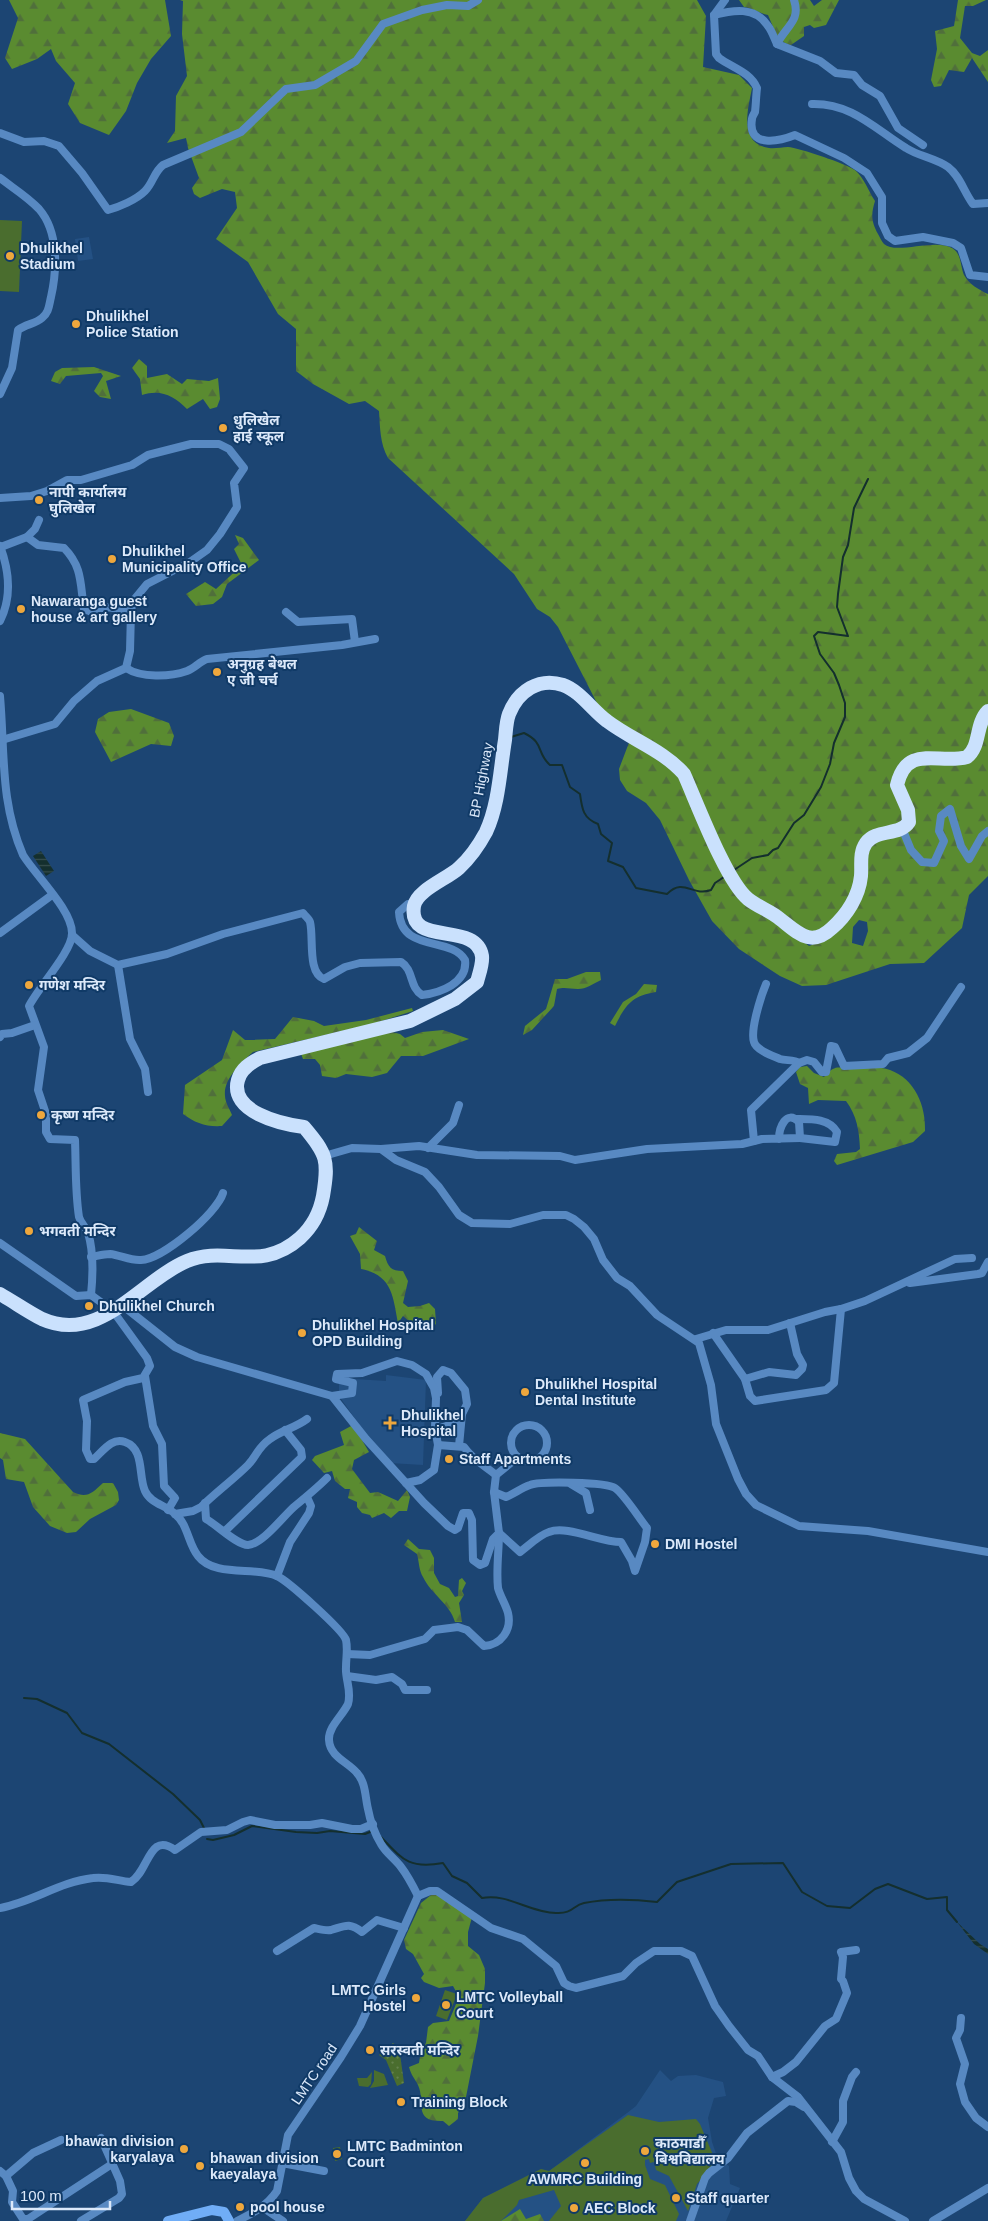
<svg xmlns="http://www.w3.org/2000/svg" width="988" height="2221" font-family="Arial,'Noto Sans Devanagari',sans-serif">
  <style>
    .built { fill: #245184 }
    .grass { fill: #4a6d2e }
    .forest { fill: url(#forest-firs); fill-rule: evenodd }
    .garden { fill: url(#garden-dots) }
    .water { fill: url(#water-rules) }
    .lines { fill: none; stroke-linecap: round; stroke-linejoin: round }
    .stream { stroke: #142f2e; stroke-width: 2 }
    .street { stroke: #5889c2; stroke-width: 8 }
    .secondary { stroke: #70adf6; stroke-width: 10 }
    .highway { stroke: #cae1fd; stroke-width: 14 }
    .poi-dot { fill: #eea73d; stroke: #103a67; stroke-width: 2 }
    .labels { text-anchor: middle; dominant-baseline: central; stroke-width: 4; stroke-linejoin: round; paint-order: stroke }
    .poi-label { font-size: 14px; font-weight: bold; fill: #dce9fa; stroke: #103a67; text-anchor: start }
    .street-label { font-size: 14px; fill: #dce9fa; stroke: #103a67 }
  </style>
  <defs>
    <pattern id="forest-firs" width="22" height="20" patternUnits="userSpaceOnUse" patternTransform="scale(1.25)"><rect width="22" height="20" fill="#5a8b30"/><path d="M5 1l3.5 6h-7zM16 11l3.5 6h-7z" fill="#506f3b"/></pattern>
    <pattern id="garden-dots" width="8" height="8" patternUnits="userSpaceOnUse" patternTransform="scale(1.25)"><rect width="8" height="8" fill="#4a6d2e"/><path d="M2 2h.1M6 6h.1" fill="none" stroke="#64824d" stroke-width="1.8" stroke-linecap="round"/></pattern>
    <pattern id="water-rules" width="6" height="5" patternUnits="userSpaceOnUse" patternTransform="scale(1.25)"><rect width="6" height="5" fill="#142f2e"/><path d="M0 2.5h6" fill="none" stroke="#364d4d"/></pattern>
  </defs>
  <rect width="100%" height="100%" fill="#1c4573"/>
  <g class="built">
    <path d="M89,237l4,22 -15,2 -3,-22z"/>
    <path d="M386,1375l40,5 -3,85 -33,-2 -11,-11 -40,-56v-18l47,3z"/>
    <path d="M660,2070l11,11 7,-5 18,-1 27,7 3,14 -12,2 -6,20 4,24 6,17 11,7 1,18 10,4 -14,33h-261l18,-23 58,-29 8,2 78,-58 9,-7z"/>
  </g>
  <g class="grass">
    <path d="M0,220l22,1 -3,71 -19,-1z"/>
    <path d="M445,1990l12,4 -10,26 -11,-4z"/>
    <path d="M374,2070l10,4 4,11 -18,3 4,-7z"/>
    <path d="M372,2072l-1,12 -3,3 -9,-1 -2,-8h10z"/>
    <path d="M628,2115l31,7 37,-3 4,5 16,38 -19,22 -9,27 -19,-35 -13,-6 -2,-8 -4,1 -1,-4 -4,1v5l5,14 15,6 14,29 -3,7h-127l12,-15 -7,-16 -35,10 -2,5 -16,16h-36l18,-23 58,-29 8,2z"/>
    <path d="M340,2147l2,12 -7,2 -2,-13z"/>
  </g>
  <g class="forest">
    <path d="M9,0h156l6,36 -20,23 -14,24 -11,28 -17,24 -29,-12 -12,-19 7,-21 -19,-22 -5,-12 -14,10 -25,10 -7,-11 13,-40z"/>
    <path d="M180,0h517l9,16 -3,51 36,8 13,13c-4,21 -14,55 17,60 6,1 13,-1 19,-1 11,1 60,17 68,24 8,7 13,21 19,30 -4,13 -4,20 3,33 2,3 3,7 6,10 12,11 50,-6 68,4 10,6 8,18 12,27 5,9 15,15 24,19v582l-19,19 -7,33 -38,35 -34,1 -64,21 -24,1 -22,-10 -41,-27 -27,-28 -23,-41 -29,-60 -14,-17 -19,-12 -7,-11 -1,-11 11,-29 52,37 54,111 73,58c30,-10 34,-18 51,-44l-31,24 -21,8 -67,-48 -55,-114 -86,-63 -42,-82 -8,-10 -13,-8 -23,-35 -126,-116c-8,-14 -8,-31 -9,-47l-14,-10 -16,3 -36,-20 -17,-13v-42l-18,-15 -30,-52 -32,-23 21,-31 -2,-16 -13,-3 -22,9 -6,-4 -2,-6 7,-10 -11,-30 -2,-10 -19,5 8,-12 1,-35 11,-20 -5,-42 1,-33zM859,920l8,2 1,9 -5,15 -11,-3 1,-16z"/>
    <path d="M739,0h71l4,6 8,-6h17l-13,25 -12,3 -4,-3 -6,2v9l-13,9c-13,-2 -18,-19 -23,-30 -9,-2 -15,-7 -24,-8z"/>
    <path d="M958,0h28l-13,6h-8l-5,32 12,15 8,3 8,-6v32l-16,-24 -8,14 -15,-2 -8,16 -7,1 -3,-7 6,-31 -2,-18 19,-5z"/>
    <path d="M139,359l8,7v12l20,-4 15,10 5,-5 22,2 9,-3 2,21 -3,8 -7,2 -7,-10 -16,10c-13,-13 -26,-20 -45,-14l-2,-16 -8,-11z"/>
    <path d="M94,367l27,9 -15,5 5,18 -11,-2 -6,-6 9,-15 -2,-3 -35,3 -6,8 -9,-3 4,-9 7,-4z"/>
    <path d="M235,535l8,3 16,22 -32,24 -5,13 -9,7 -17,2 -10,-12 19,-12 11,7 26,-24 -8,-16 5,-5z"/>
    <path d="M131,709l38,14 5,13 -3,10 -20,-2 -40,18 -16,-30 3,-13 11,-7z"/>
    <path d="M586,972h14l1,8c-8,4 -15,9 -23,9 -8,0 -13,-2 -21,0l-3,17 -22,24 -9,5 2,-9 21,-17 9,-30h12z"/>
    <path d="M644,984l13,1 -1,7c-24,4 -30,12 -41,34l-5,-3 13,-21 13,-8z"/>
    <path d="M412,1008l1,3 -41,13 -119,28c-11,10 -30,27 -28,44 0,6 5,14 7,19l-10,11c-16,1 -27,-3 -39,-12l2,-29 37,-25 11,-30 12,10 30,-1 18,-22 21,4 10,5 42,-6z"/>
    <path d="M443,1030l26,9 -46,17h-22l-14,17 -15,4 -26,-3 -10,4 -14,-2 -2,-11 -5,-6h-12l-2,-5 87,-23 12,3 5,4 17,-6z"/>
    <path d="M807,1066l7,7 10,4c12,-14 14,-8 31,-9 11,0 24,-2 35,2 25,9 36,36 35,61l-12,11 -76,23 -3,-4 3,-7 19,-2 4,-3c-1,-19 -3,-33 -14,-48l-28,-1 -9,4 -1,-16 -8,-4 -4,-12 4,-5z"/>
    <path d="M359,1227l18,14 -3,9 11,6c3,11 6,15 18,15l5,10 -5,22 5,4 12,-1 9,-3 6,6 1,15 -8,6 -10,-1 -15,-13 -5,7c-5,-27 -6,-48 -37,-54l-1,-15 -10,-18 6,-2z"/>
    <path d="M353,1425l16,27 -15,8 -2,9 18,24 8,-1 20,9 9,-11 3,7 -3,14h-8l-8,7 -7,-5 -12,5 -2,-3 -8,-2 -5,-6v-5l-9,-4 2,-9h-5l-10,-8 -3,-10 -8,2 -12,-13 3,-4 29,-11 -4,-13z"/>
    <path d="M0,1433l25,6 48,53c14,7 19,1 30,-9h10l5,9 1,8 -3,5 -26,14 -14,13 -9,1 -17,-7 -17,-19 -9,-25 -18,-3 -3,-19 -3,-2z"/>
    <path d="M408,1539l11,10 11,1 4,8v15l6,11 9,4 6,9 3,-1 1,-16 3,-2 4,5 -4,8 2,4 -5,8 3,19h-7c-5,-18 -24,-28 -32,-45 -4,-6 -4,-16 -6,-23l-13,-9z"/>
    <path d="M431,1895h6l35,22 -4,15v14l11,9 6,14v14l-7,53 -13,66 -7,11v6l-9,7 -6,-5c-31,1 -17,-19 -25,-36 -3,-6 -7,-10 -9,-18l10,-4 2,-13 5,-7 2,-16 5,-4 16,-2 10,-24 -6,-11 -14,2 -15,-6 -3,-4 3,-4 -11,-20 -7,-5 -2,-9 17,-37z"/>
    <path d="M520,2209l6,10 14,-5 4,7h-43z"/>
  </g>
  <path class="garden" d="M393,2043l6,4 5,36 -7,3 -11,-26 -7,-5z"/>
  <g class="water">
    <path d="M41,851l13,20 -8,5 -13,-20z"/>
    <path d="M957,1922l23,22 8,5v5l-14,-10z"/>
  </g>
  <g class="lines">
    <g class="stream">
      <path d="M511,737l13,-4c21,10 12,20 26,32h12l8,22 10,7c2,15 3,24 18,30l3,10 11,9 -4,18 15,6 13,21 31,6c17,-17 25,3 44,-4l4,-7 9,-6"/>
      <path d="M734,870l18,-12 16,-3 5,-5 5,-2 16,-25 10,-8 17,-28 9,-23 4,-21 11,-26v-14l-6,-18 -5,-12 -14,-19 -6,-18 4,-4 30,4 -11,-29 1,-13 5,-37 5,-12 6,-37 14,-29"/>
      <path d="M24,1698l13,1 30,14 15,20 27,11 64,50 27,26 4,8"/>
      <path d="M381,1837c22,23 28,32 62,26l9,13 15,7 15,15c26,-5 48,15 74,15 17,1 17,-8 28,-10 25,-5 48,-4 73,-1l20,-20 54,-18 52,-1 19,29 25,14 23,2 25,-19 13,-5 39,15 20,-2v13l10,12"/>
      <path d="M207,1839l6,1 21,-5 18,-9 44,6 21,1 13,-2 35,3 5,-2"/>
    </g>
    <g class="street">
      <path d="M725,0l-11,15 2,39 3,4c14,10 31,14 38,30 -1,8 -1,16 -2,24 -1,2 -3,5 -3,7 -5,30 28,22 43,16l49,23 23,15 15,24v26l6,13 7,5 28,-4 30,6 8,5 9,27 18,2"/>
      <path d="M714,15c19,-5 41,-9 54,11 4,5 6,12 9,18l43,17 16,12 18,2 8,10 18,11 18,32 25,17"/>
      <path d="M777,44c9,-18 24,-23 17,-44"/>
      <path d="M812,104c40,-1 63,25 94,44 12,8 29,10 42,19 12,9 16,25 25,37l15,-1"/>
      <path d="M0,133l24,9 20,-1 15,5 23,27 26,37c11,-3 28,-10 37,-19 8,-8 9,-19 18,-26l78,-33 45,-43 29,-4 41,-24 27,-37 39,-14 25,-5 21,1 10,-6"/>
      <path d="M0,178c13,10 28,19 39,31 20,23 18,61 12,88 -2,8 -2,16 -9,21 -7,6 -16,6 -24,12l-6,38 -12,26"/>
      <path d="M0,498l31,-2 16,-5 20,-11h14l51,-15 16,-10 43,-11h28l10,5 15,19 -10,15 3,24 -17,27 -13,16 -17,12 -43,22 -14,17 -2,10 -1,40 -4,17 -29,13 -23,20 -19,23 -53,16"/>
      <path d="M27,537l8,-8 4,-9"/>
      <path d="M0,546c9,24 12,51 0,75"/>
      <path d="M1,547l26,-10 11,8 26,3c19,19 16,37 20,61l13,5 10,-7 24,4"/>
      <path d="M286,612l12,10 54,-3 3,23"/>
      <path d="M126,668c15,10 44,9 61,3 8,-3 12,-9 20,-12l135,-14 33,-6"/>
      <path d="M0,696c5,58 0,106 23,159 13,21 50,56 49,79 0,17 -34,54 -43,72l15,41 -6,43 8,24v18l4,7 25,1c1,25 0,51 4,77 2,7 7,10 9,16 6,19 5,42 3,62"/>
      <path d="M902,828l9,22 11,12 12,1 10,-22 -5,-10 2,-15 9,-7 11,37 8,13 13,-23 6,-5"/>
      <path d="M0,933l52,-38"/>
      <path d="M72,935l18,16 28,14 49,-11 56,-20 80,-21c2,3 6,6 7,9 4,15 -3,51 14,57l21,-12 15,-4 41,-1c13,8 8,25 21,33 18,-2 46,-12 43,-35 -14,-24 -64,-7 -66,-48l9,-8 6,3"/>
      <path d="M118,965l12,74 15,30 3,23"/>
      <path d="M766,984c-5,12 -16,46 -12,58 2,8 19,14 26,17 6,2 14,0 19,4"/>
      <path d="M0,1037l2,-3 10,-1 23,-8"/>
      <path d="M796,1119c15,0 33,-1 41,13l-2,10 -35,-4"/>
      <path d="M754,1141l-3,-31 48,-47 8,-3 7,2 8,10h4l5,-26 4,1 9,19 39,-2 5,-6 20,-5 19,-15 34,-51"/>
      <path d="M428,1148l25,-25 6,-18"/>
      <path d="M381,1149l38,-3 58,9 83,1 15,4 72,-11 95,-5 20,-5 38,-1 -1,-16c-13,-13 -20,6 -20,17"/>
      <path d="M324,1156l28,-8 29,1 15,11 29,12 14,15 20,28 13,8 38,1 33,-9h23l8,4 10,8 10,12 9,21 14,18 13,8 27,29 42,28 12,42 5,39 22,55 8,15 10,11 43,21 69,5 120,21"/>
      <path d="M0,1243l76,53 15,-1 22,16 34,47 3,8 -7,12 -18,4 -42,18 4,21 -1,29 4,9h4c9,-8 18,-22 31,-17 20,7 13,34 20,49 6,13 21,14 30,23 13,10 13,30 23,42 17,22 57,10 79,20 11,5 66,54 69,64 2,9 0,18 0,27 -1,13 6,23 2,37 -5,11 -20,23 -19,36 1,17 19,22 28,33 9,10 8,24 11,36 2,11 7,25 13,35 5,9 14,15 20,23 7,9 12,19 17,29"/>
      <path d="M91,1257c6,-1 13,-3 19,-3 10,1 21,7 31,6 22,-1 76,-47 82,-67"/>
      <path d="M910,1283l68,-9 4,-1 6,-11"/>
      <path d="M122,1305l53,42 22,10 135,39 34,43 58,64 24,23 7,4 3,-2 5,-15h6l3,7 1,40 7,5 5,-2 8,-24 6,-6 -5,-41 2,-17 22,-18"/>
      <path d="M713,1333l32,46 5,17 5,5 71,-11 8,-7 7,-74"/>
      <path d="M696,1339l30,-9h42l57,-18 16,-3 24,-8 90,-42 17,-1"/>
      <path d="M145,1376l8,50 9,18 2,42 11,12 -7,12"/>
      <path d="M745,1379l24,-7 27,3 6,-6 1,-4 -6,-11 -7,-31"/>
      <path d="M438,1393l-1,-16 6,-7 8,3 14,17 2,14 -5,10 -3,32"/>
      <path d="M332,1396l20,-3 1,-10 -17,-4 1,-5 25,-1 35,-12 15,4 14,9 8,14 2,10 -1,30 3,17 -4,25 -14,10 -14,3"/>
      <circle cx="529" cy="1443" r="18"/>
      <path d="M435,1428c12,0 19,-5 27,-14"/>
      <path d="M438,1445l26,2c9,13 20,18 32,28"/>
      <path d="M571,1484l15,9 4,17"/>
      <path d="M494,1492l12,5c8,-3 15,-9 24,-12 11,-4 76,-3 85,3 9,6 24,30 32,40l-2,14 -10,29 -3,-10 -11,-19c-21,0 -54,-17 -72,-10 -10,3 -21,14 -29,20l-21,-19"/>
      <path d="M205,1503l1,16c11,6 31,26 42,26 15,-1 36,-30 47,-39 11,-9 22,-18 32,-28"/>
      <path d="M175,1514l18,-3 8,-4c15,-15 32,-27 47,-42 9,-9 9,-17 22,-26 12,-9 25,-11 37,-20"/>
      <path d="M225,1531l77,-74 -1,-7 -16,-20"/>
      <path d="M277,1576l13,-34 19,-29 2,-7 -4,-9"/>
      <path d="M347,1654l23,1 55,-16 9,-9 24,-3 9,3 17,16c17,-1 28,-16 24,-33 -2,-8 -8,-17 -10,-25 -2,-18 1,-38 1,-55"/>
      <path d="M347,1676l29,4 16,-3 10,7 3,6h22"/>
      <path d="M418,1896l12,-5h7l54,37 32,11 33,27 8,17 5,3 7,2 47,-12 13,-13 18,-12h27l11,5 23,50 14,20 19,24 10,6 14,21 26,20 43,55 8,26 7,13 8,8 41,22"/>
      <path d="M0,1908c33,-6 59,-26 93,-30 14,-2 25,3 38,4 18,-11 18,-51 44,-32l26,-18 26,-2 16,-8 7,-2 25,5h35l12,-2 30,6h9l12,-5"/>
      <path d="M277,1951l37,-23c5,1 12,3 17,2 14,-4 18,-8 31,2l15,-12 27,8"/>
      <path d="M961,2018l-1,12 -4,8 9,26 -5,20 5,18 11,16 12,9"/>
      <path d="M772,2077l11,-5 13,-10 29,-36 11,-7 11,-26 -4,-12 -2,-2 2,-22 -2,-5 15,-2"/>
      <path d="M832,2142l11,-20v-21l9,-24 4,-5"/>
      <path d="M282,2163l42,8"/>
      <path d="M0,2171l6,5 27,-23 28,-13"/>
      <path d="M6,2176l7,15 -1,11 11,17h5l84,-55"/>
      <path d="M262,2207l21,14"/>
      <path d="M81,2221l38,-23 3,-4 -2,-13 -19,-43"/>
      <path d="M237,2221c16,-8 30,-15 40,-30l11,-56 53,-78 19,-31 58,-130"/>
      <path d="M690,2221l15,-43 4,-5 19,-15 19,-25 41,-32 8,1 8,5"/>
      <path d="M933,2221l55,-33"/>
    </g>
    <path class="secondary" d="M168,2221l44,-11 12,2 5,9"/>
    <path class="highway" d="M0,1294c14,8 28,18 42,25 58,26 99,-39 145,-58 39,-16 74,12 113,-23 12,-11 20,-26 23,-42 6,-35 4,-42 -19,-69 -23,-3 -75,-15 -66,-47 3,-11 12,-17 22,-22l150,-37 45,-22 22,-17c2,-8 6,-18 5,-26 -6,-36 -75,-8 -68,-50 3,-16 33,-27 45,-38 11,-10 20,-23 27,-36 13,-28 14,-62 19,-92 1,-9 1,-18 4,-26 9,-23 30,-37 54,-29 17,6 30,26 44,36 25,19 56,29 77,53 13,29 42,107 64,125 10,8 23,12 32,20 18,14 31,29 52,9 15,-13 27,-32 29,-52 1,-11 -2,-23 5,-33 10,-14 34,-7 43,-21l-1,-12 -11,-25c10,-42 42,-20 70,-28 14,-11 8,-33 21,-46"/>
  </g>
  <g class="poi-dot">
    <circle cx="10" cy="256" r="5"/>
    <circle cx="76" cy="324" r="5"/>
    <circle cx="223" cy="428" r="5"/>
    <circle cx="39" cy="500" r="5"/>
    <circle cx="112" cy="559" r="5"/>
    <circle cx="21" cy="609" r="5"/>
    <circle cx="217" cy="672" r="5"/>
    <circle cx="29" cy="985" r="5"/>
    <circle cx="41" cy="1115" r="5"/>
    <circle cx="29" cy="1231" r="5"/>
    <circle cx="89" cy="1306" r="5"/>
    <circle cx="302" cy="1333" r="5"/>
    <circle cx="525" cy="1392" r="5"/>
    <path d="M387.5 1415.5h5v5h5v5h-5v5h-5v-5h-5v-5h5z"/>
    <circle cx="449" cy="1459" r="5"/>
    <circle cx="655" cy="1544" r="5"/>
    <circle cx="416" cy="1998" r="5"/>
    <circle cx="446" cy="2005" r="5"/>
    <circle cx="370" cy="2050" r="5"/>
    <circle cx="401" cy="2102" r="5"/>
    <circle cx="184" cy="2149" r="5"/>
    <circle cx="645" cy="2151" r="5"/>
    <circle cx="337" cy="2154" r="5"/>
    <circle cx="585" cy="2163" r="5"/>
    <circle cx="200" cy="2166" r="5"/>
    <circle cx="676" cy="2198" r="5"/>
    <circle cx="240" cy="2207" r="5"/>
    <circle cx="574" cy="2208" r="5"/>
  </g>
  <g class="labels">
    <g class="poi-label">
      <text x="20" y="248">Dhulikhel<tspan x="20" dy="16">Stadium</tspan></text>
      <text x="86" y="316">Dhulikhel<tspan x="86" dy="16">Police Station</tspan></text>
      <text x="233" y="420">धुलिखेल<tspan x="233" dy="16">हाई स्कूल</tspan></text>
      <text x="49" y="492">नापी कार्यालय<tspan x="49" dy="16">घुलिखेल</tspan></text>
      <text x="122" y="551">Dhulikhel<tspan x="122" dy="16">Municipality Office</tspan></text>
      <text x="31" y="601">Nawaranga guest<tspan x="31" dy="16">house &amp; art gallery</tspan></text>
      <text x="227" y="664">अनुग्रह बेथल<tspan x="227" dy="16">ए जी चर्च</tspan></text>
      <text x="39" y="985">गणेश मन्दिर</text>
      <text x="51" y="1115">कृष्ण मन्दिर</text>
      <text x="39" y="1231">भगवती मन्दिर</text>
      <text x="99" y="1306">Dhulikhel Church</text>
      <text x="312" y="1325">Dhulikhel Hospital<tspan x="312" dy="16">OPD Building</tspan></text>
      <text x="535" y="1384">Dhulikhel Hospital<tspan x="535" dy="16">Dental Institute</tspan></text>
      <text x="401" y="1415">Dhulikhel<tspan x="401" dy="16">Hospital</tspan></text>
      <text x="459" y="1459">Staff Apartments</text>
      <text x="665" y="1544">DMI Hostel</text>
      <text x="406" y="1990" text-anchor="end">LMTC Girls<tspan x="406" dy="16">Hostel</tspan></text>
      <text x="456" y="1997">LMTC Volleyball<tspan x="456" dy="16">Court</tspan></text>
      <text x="380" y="2050">सरस्वती मन्दिर</text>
      <text x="411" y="2102">Training Block</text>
      <text x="174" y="2141" text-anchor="end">bhawan division<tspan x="174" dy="16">karyalaya</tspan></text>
      <text x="655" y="2143">काठमाडौँ<tspan x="655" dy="16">बिश्वबिद्यालय</tspan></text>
      <text x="347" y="2146">LMTC Badminton<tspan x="347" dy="16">Court</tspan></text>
      <text x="210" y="2158">bhawan division<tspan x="210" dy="16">kaeyalaya</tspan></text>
      <text x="585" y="2179" text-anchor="middle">AWMRC Building</text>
      <text x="686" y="2198">Staff quarter</text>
      <text x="250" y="2207">pool house</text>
      <text x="584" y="2208">AEC Block</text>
    </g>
    <g class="street-label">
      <text transform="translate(481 780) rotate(-79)">BP Highway</text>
      <text transform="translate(314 2074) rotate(-56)">LMTC road</text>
    </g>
  </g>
  <path d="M12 2201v8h98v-8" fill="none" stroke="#dce9fa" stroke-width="2.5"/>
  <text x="20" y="2201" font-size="15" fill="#dce9fa" stroke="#103a67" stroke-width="4" paint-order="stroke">100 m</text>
</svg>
